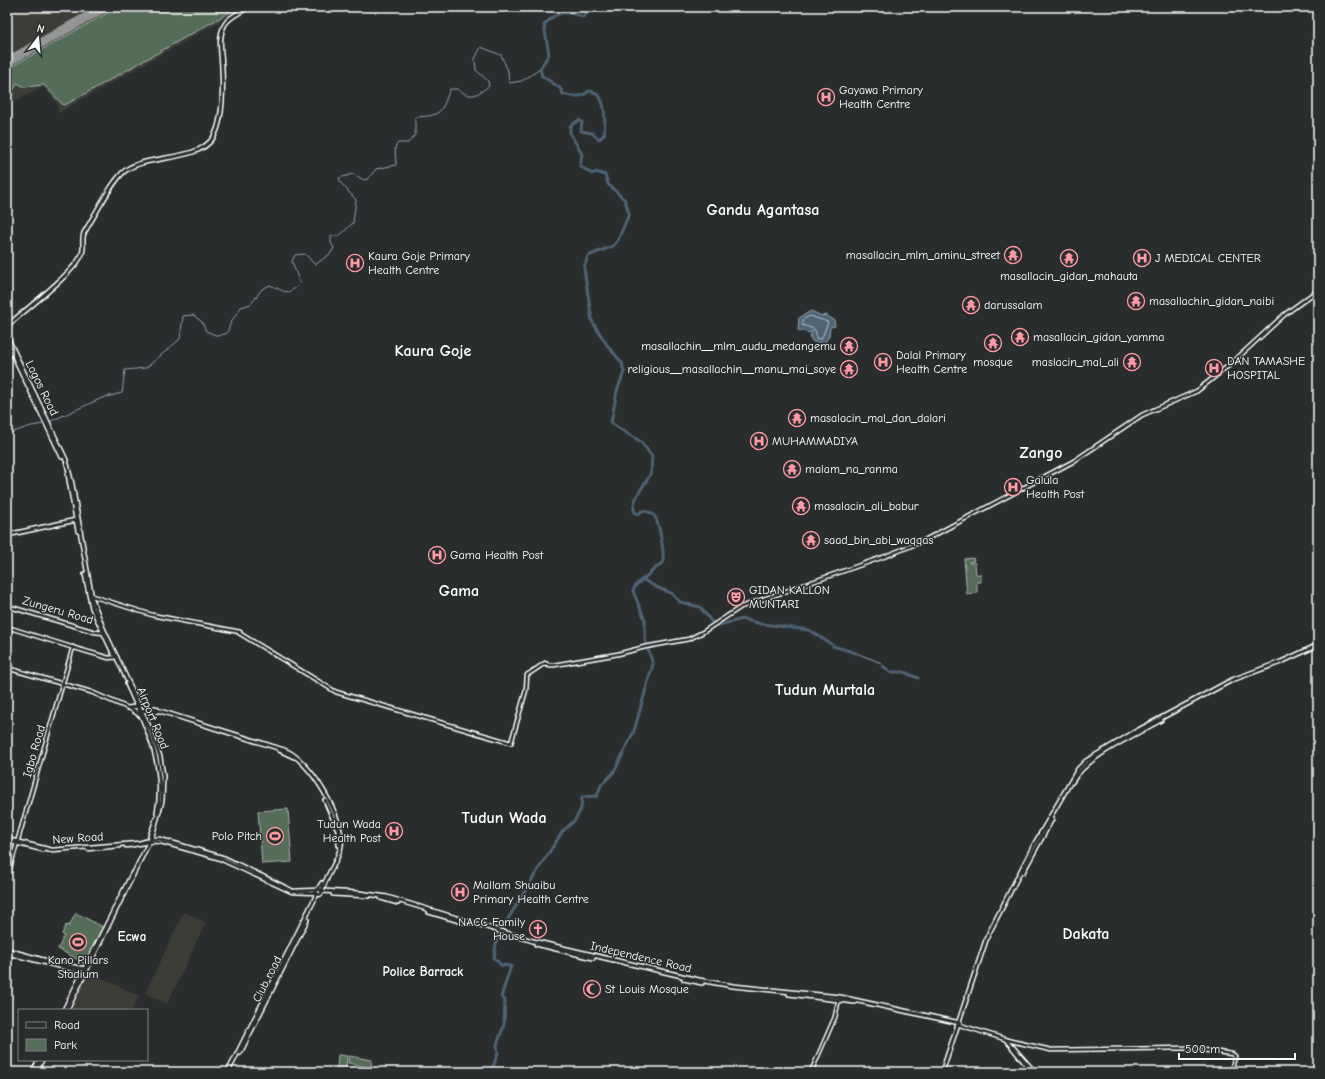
<svg xmlns="http://www.w3.org/2000/svg" width="1325" height="1079" font-family="'Comic Neue',sans-serif">
  <style>
    .built { fill: #3e3c38 }
    .green { fill: #556d59; stroke: #aab6ac }
    .water { fill: #506474; stroke: #96a2ac }
    .lines { fill: none; stroke-linecap: round; stroke-linejoin: round }
    .shore { stroke: #b9c1c7; stroke-width: 1 }
    .stream { stroke: #96a2ac; stroke-width: 1 }
    .river { stroke: #506474; stroke-width: 3 }
    .runway { stroke: #949696; stroke-width: 10 }
    .tertiary-casing { stroke: #fff; stroke-width: 5.5 }
    .secondary-casing { stroke: #fff; stroke-width: 6 }
    .tertiary { stroke: #2a2d2e; stroke-width: 2.5 }
    .secondary { stroke: #2a2d2e; stroke-width: 3 }
    .labels { text-anchor: middle; dominant-baseline: central; stroke-width: 3; stroke-linejoin: round; paint-order: stroke }
    .poi-label { font-size: 12px; fill: #fff; stroke: #2a2d2e; text-anchor: start }
    .street-label { font-size: 12px; fill: #fff; stroke: #2a2d2e }
    .neighbourhood-label { font-size: 13px; font-weight: bold; fill: #fff; stroke: #2a2d2e }
    .district-label { font-size: 16px; font-weight: bold; fill: #fff; stroke: #2a2d2e }
  </style>
  <rect width="100%" height="100%" fill="#2a2d2e"/>
  <filter id="ink" filterUnits="userSpaceOnUse"><feTurbulence type="fractalNoise" baseFrequency=".025" numOctaves="2"/><feDisplacementMap in="SourceGraphic" scale="8" xChannelSelector="R" yChannelSelector="G"/><feConvolveMatrix kernelMatrix="1 2 1 2 8 2 1 2 1" color-interpolation-filters="sRGB"/></filter>
  <g filter="url(#ink)">
    <g class="built">
      <path d="M7,7h239l-188,106 -1,-10 -14,-16 -36,18z"/>
      <path d="M184,912l22,10 -39,82 -22,-11z"/>
      <path d="M88,971l51,25 -7,14h-63z"/>
    </g>
    <g class="green">
      <path d="M118,7h121l-172,97 -4,1 -19,-20 -19,2 -8,-4 -7,15 -3,1v-30z"/>
      <path d="M973,558l1,3 -5,1v1h6l1,11 5,1v7h-4v11l-10,1 -3,-35z"/>
      <path d="M288,809l4,53 -30,2 -4,-53z"/>
      <path d="M76,913l27,14 -19,36 -26,-14 6,-13 -2,-2 4,-9 3,1z"/>
      <path d="M338,1055l9,1 -1,13 -9,-1z"/>
      <path d="M349,1056l23,4 -1,8 -23,-5z"/>
    </g>
    <path class="water" d="M811,311l11,5 4,-1 8,5 1,6 -5,1 -1,10 -5,6 -11,-1 -3,-4 2,-7 -3,2 -11,-3 1,-12z"/>
    <g class="lines">
      <path class="shore" d="M810,316l18,6 -7,18 -5,-2v-6l-2,-3 -12,-4 1,-5z"/>
      <g class="stream">
        <path d="M49,422l53,-24 20,-5 3,-23 21,-2 34,-29 3,-23 10,-1 9,7 4,9 12,5 9,-3 4,-11 10,-15 10,-3 11,-15 8,-4c15,6 16,12 30,-1l-8,-23 3,-6 10,-1 10,11 16,-12 3,-5 -3,-5v-7h8l14,-13 3,-23 -15,-17 -2,-5 14,-4 11,6 4,-1 8,-10 20,-4 -1,-18 3,-4h10l7,-8v-18c26,-1 26,-4 35,-28h7c15,10 18,7 32,-3l-1,-5 -12,-11 -1,-11 6,-12 20,8 7,16 1,12 13,-2 18,-12"/>
        <path d="M7,434l24,-8 13,-2"/>
        <path d="M856,653l23,9 4,4"/>
      </g>
      <g class="river">
        <path d="M642,579l14,8 15,6 9,9 20,5 11,14 8,4 24,-6 18,5"/>
        <path d="M763,624l46,6 22,14"/>
        <path d="M833,646l23,7"/>
        <path d="M883,666l7,6h14l14,6"/>
        <path d="M491,1072l7,-19 -1,-8 7,-20 1,-25 -4,-3 10,-31 -10,-1 -7,-7 3,-21 44,-72 22,-34 12,-11 6,-11 1,-12 15,-1 4,-11 13,-13 20,-41 19,-67 -8,-24v-20l-12,-29 3,-6 27,-23c1,-10 -3,-36 -8,-45 -3,-5 -8,-6 -14,-6l-2,3 -4,-1c-6,-13 12,-29 16,-41 1,-5 0,-11 1,-16l-11,-14 -30,-19 6,-32 7,-19 -2,-9 -15,-18 -15,-24 -8,-53 4,-12 25,-10 5,-6 11,-26 -4,-14 -17,-16 -3,-9 -9,-3 -4,2 -12,-8 2,-12 -12,-21v-7l9,-6 3,2 -1,9 11,2 7,6 5,-4c1,-13 4,-42 -15,-44 -8,7 -16,6 -26,3l-3,-6 -18,-12 -2,-7 9,-15 -5,-29c13,-14 21,-15 39,-8l11,-10"/>
      </g>
      <path class="runway" d="M7,62l98,-55"/>
      <g class="tertiary-casing">
        <g id="tertiary">
          <path d="M92,596l60,19 88,17"/>
          <path d="M7,606l88,26 10,1"/>
          <path d="M7,627l64,20 38,11 8,-1"/>
          <path d="M239,633l97,59 175,51 15,-53 1,-15 18,-12 4,2h5l64,-11 27,-7 44,-8 14,-7 38,-25 145,-51 37,-15 151,-80 68,-46 55,-24 36,-29 51,-47 34,-25"/>
          <path d="M7,668l84,24 44,19"/>
          <path d="M7,839l45,11 87,-7 14,-4h7l65,19 68,33 24,-1"/>
          <path d="M7,841l36,9"/>
          <path d="M126,846c11,0 25,-7 35,-4l57,16 74,34 25,1"/>
          <path d="M88,849l31,-3"/>
          <path d="M7,878l66,-231"/>
          <path d="M960,1025l51,16 40,9 137,-2 44,6 3,2 -4,16"/>
          <path d="M1006,1040l26,32"/>
          <path d="M1013,1047l22,25"/>
          <path d="M811,1072l24,-55 4,-19"/>
        </g>
      </g>
      <g class="secondary-casing">
        <g id="secondary">
          <path d="M7,326c16,-14 69,-55 75,-72 3,-7 -1,-14 2,-21 10,-16 29,-54 42,-63 23,-16 71,-8 87,-32 10,-16 10,-50 9,-69 0,-14 -5,-31 3,-45 5,-8 16,-12 24,-17"/>
          <path d="M7,337l59,123 6,24 20,115 11,29 48,103 9,26 3,19 -1,25 -10,35 -85,174"/>
          <path d="M11,350l51,107"/>
          <path d="M68,474l10,57"/>
          <path d="M7,535l69,-15"/>
          <path d="M85,574l7,34 22,47"/>
          <path d="M127,684c19,42 40,82 30,129"/>
          <circle cx="155" cy="710" r="2"/>
          <path d="M129,708l9,-2"/>
          <path d="M157,710l127,40c26,9 61,69 57,96 -3,16 -15,29 -19,45"/>
          <path d="M134,711l10,7"/>
          <path d="M141,711l12,-2"/>
          <path d="M279,750l15,7"/>
          <path d="M1072,782c14,-26 63,-47 89,-62"/>
          <path d="M325,800l13,30 1,15"/>
          <path d="M150,836l6,-17"/>
          <path d="M1023,872l29,-53"/>
          <path d="M318,889l4,-6"/>
          <circle cx="319" cy="892" r="2.5"/>
          <path d="M322,891l37,2 28,4 146,44 166,39 34,6 107,11 120,26"/>
          <path d="M333,894l36,2"/>
          <path d="M381,898l17,5"/>
          <path d="M429,912l34,10"/>
          <path d="M536,944l57,14"/>
          <path d="M7,950l51,14 27,5"/>
          <path d="M7,953l76,19"/>
          <path d="M684,979l18,4"/>
          <path d="M789,994l66,8"/>
          <path d="M64,1010l68,-136"/>
          <path d="M240,1053l67,-133"/>
          <path d="M33,1072l6,-12"/>
          <path d="M36,1072l6,-12"/>
          <path d="M228,1072l89,-178"/>
          <path d="M942,1072l45,-135 47,-92 44,-76 8,-8 47,-28 99,-53 49,-18 37,-17"/>
        </g>
      </g>
      <use href="#tertiary" class="tertiary"/>
      <use href="#secondary" class="secondary"/>
    </g>
  </g>
  <defs>
    <g id="hospital-ring" transform="scale(0.9)"><circle r="9.5" fill="#2a2d2e" stroke="#ff9aa2" stroke-width="1.5"/><path d="M-5-5h3v3.5h4V-5h3V5h-3V1.5h-4V5h-3Z" fill="#ff9aa2"/></g>
    <g id="temple-ring" transform="scale(0.9)"><circle r="9.5" fill="#2a2d2e" stroke="#ff9aa2" stroke-width="1.5"/><path d="M0-6L5-2H3V0L6.5 2.5H4V6H1.5V3h-3V6H-4V2.5H-6.5L-3 0V-2H-5Z" fill="#ff9aa2"/></g>
    <g id="theatre-ring" transform="scale(0.9)"><circle r="9.5" fill="#2a2d2e" stroke="#ff9aa2" stroke-width="1.5"/><path d="M-5-5.5Q0-4 5-5.5V0Q5 5 0 6Q-5 5-5 0ZM-3.3-2.5H-1v1.5H-3.3ZM1-2.5H3.3v1.5H1ZM-2.8 1Q0 5.5 2.8 1Z" fill="#ff9aa2"/></g>
    <g id="stadium-ring" transform="scale(0.9)"><circle r="9.5" fill="#2a2d2e" stroke="#ff9aa2" stroke-width="1.5"/><path d="M0-5a6.5 5 0 1 0 0 10a6.5 5 0 1 0 0-10ZM-3.5-1.8h7v3.6h-7Z" fill="#ff9aa2"/></g>
    <g id="church-ring" transform="scale(0.9)"><circle r="9.5" fill="#2a2d2e" stroke="#ff9aa2" stroke-width="1.5"/><path d="M-1.2-6h2.4v3.5h3.3v2.4h-3.3V6h-2.4V-.1h-3.3v-2.4h3.3Z" fill="#ff9aa2"/></g>
    <g id="mosque-ring" transform="scale(0.9)"><circle r="9.5" fill="#2a2d2e" stroke="#ff9aa2" stroke-width="1.5"/><path d="M3.5-4.9A6 6 0 1 0 3.5 4.9A5 5 0 1 1 3.5-4.9Z" fill="#ff9aa2"/></g>
  </defs>
  <g fill-rule="evenodd">
    <use href="#hospital-ring" x="826" y="97"/>
    <use href="#temple-ring" x="1013" y="255"/>
    <use href="#temple-ring" x="1069" y="258"/>
    <use href="#hospital-ring" x="1142" y="258"/>
    <use href="#hospital-ring" x="355" y="263"/>
    <use href="#temple-ring" x="1136" y="301"/>
    <use href="#temple-ring" x="971" y="305"/>
    <use href="#temple-ring" x="1020" y="337"/>
    <use href="#temple-ring" x="993" y="343"/>
    <use href="#temple-ring" x="849" y="346"/>
    <use href="#hospital-ring" x="883" y="362"/>
    <use href="#temple-ring" x="1132" y="362"/>
    <use href="#hospital-ring" x="1214" y="368"/>
    <use href="#temple-ring" x="849" y="369"/>
    <use href="#temple-ring" x="797" y="418"/>
    <use href="#hospital-ring" x="759" y="441"/>
    <use href="#temple-ring" x="792" y="469"/>
    <use href="#hospital-ring" x="1013" y="487"/>
    <use href="#temple-ring" x="801" y="506"/>
    <use href="#temple-ring" x="811" y="540"/>
    <use href="#hospital-ring" x="437" y="555"/>
    <use href="#theatre-ring" x="736" y="597"/>
    <use href="#hospital-ring" x="394" y="831"/>
    <use href="#stadium-ring" x="275" y="836"/>
    <use href="#hospital-ring" x="460" y="892"/>
    <use href="#church-ring" x="538" y="929"/>
    <use href="#stadium-ring" x="78" y="942"/>
    <use href="#mosque-ring" x="592" y="989"/>
  </g>
  <g class="labels">
    <g class="poi-label">
      <text x="839" y="90">Gayawa Primary<tspan x="839" dy="14">Health Centre</tspan></text>
      <text x="1000" y="255" text-anchor="end">masallacin_mlm_aminu_street</text>
      <text x="368" y="256">Kaura Goje Primary<tspan x="368" dy="14">Health Centre</tspan></text>
      <text x="1155" y="258">J MEDICAL CENTER</text>
      <text x="1069" y="276" text-anchor="middle">masallacin_gidan_mahauta</text>
      <text x="1149" y="301">masallachin_gidan_naibi</text>
      <text x="984" y="305">darussalam</text>
      <text x="1033" y="337">masallacin_gidan_yamma</text>
      <text x="836" y="346" text-anchor="end">masallachin__mlm_audu_medangemu</text>
      <text x="896" y="355">Dalal Primary<tspan x="896" dy="14">Health Centre</tspan></text>
      <text x="1227" y="361">DAN TAMASHE<tspan x="1227" dy="14">HOSPITAL</tspan></text>
      <text x="993" y="362" text-anchor="middle">mosque</text>
      <text x="1119" y="362" text-anchor="end">maslacin_mal_ali</text>
      <text x="836" y="369" text-anchor="end">religious__masallachin__manu_mai_soye</text>
      <text x="810" y="418">masalacin_mal_dan_dalari</text>
      <text x="772" y="441">MUHAMMADIYA</text>
      <text x="805" y="469">malam_na_ranma</text>
      <text x="1026" y="480">Galula<tspan x="1026" dy="14">Health Post</tspan></text>
      <text x="814" y="506">masalacin_ali_babur</text>
      <text x="824" y="540">saad_bin_abi_waqqas</text>
      <text x="450" y="555">Gama Health Post</text>
      <text x="749" y="590">GIDAN KALLON<tspan x="749" dy="14">MUNTARI</tspan></text>
      <text x="381" y="824" text-anchor="end">Tudun Wada<tspan x="381" dy="14">Health Post</tspan></text>
      <text x="262" y="836" text-anchor="end">Polo Pitch</text>
      <text x="473" y="885">Mallam Shuaibu<tspan x="473" dy="14">Primary Health Centre</tspan></text>
      <text x="525" y="922" text-anchor="end">NACC Family<tspan x="525" dy="14">House</tspan></text>
      <text x="78" y="960" text-anchor="middle">Kano Pillars<tspan x="78" dy="14">Stadium</tspan></text>
      <text x="605" y="989">St Louis Mosque</text>
    </g>
    <g class="street-label">
      <text transform="translate(42 388) rotate(64)">Lagos Road</text>
      <text transform="translate(58 610) rotate(16)">Zungeru Road</text>
      <text transform="translate(153 718) rotate(68)">Airport Road</text>
      <text transform="translate(34 751) rotate(-74)">Igbo Road</text>
      <text transform="translate(78 838) rotate(-4)">New Road</text>
      <text transform="translate(641 957) rotate(13)">Independence Road</text>
      <text transform="translate(267 979) rotate(-63)">Club road</text>
    </g>
    <g class="neighbourhood-label">
      <text x="132" y="936">Ecwa</text>
      <text x="423" y="971">Police Barrack</text>
    </g>
    <g class="district-label">
      <text x="763" y="210">Gandu Agantasa</text>
      <text x="433" y="351">Kaura Goje</text>
      <text x="1041" y="453">Zango</text>
      <text x="459" y="591">Gama</text>
      <text x="825" y="690">Tudun Murtala</text>
      <text x="504" y="818">Tudun Wada</text>
      <text x="1086" y="934">Dakata</text>
    </g>
  </g>
  <rect width="1325" height="1079" fill="none" stroke="#2a2d2e" stroke-width="24"/>
  <rect x="12" y="12" width="1301" height="1055" fill="none" stroke="#fff" stroke-width="1.5" filter="url(#ink)"/>
  <rect x="18" y="1009" width="130" height="52" fill="#2a2d2e" stroke="#7f8182"/>
  <rect x="26" y="1022" width="20" height="6" fill="#2a2d2e" stroke="#7f8182"/>
  <text x="54" y="1029" font-size="12" fill="#ffffff">Road</text>
  <rect x="26" y="1039" width="20" height="12" fill="#556d59" stroke="#7f8182"/>
  <text x="54" y="1049" font-size="12" fill="#ffffff">Park</text>
  <g transform="translate(38 38) rotate(16)" stroke="#2a2d2e" stroke-width="3" paint-order="stroke">
  <path d="M0-3L7 15L0 10L-7 15Z" fill="#ffffff"/>
  <text y="-6" font-size="11" font-weight="bold" text-anchor="middle" fill="#ffffff">N</text>
  </g>
  <path d="M1179 1053v6h116v-6" fill="none" stroke="#ffffff" stroke-width="2"/>
  <text x="1185" y="1053" font-size="12" fill="#ffffff" stroke="#2a2d2e" stroke-width="3" paint-order="stroke">500 m</text>
</svg>
